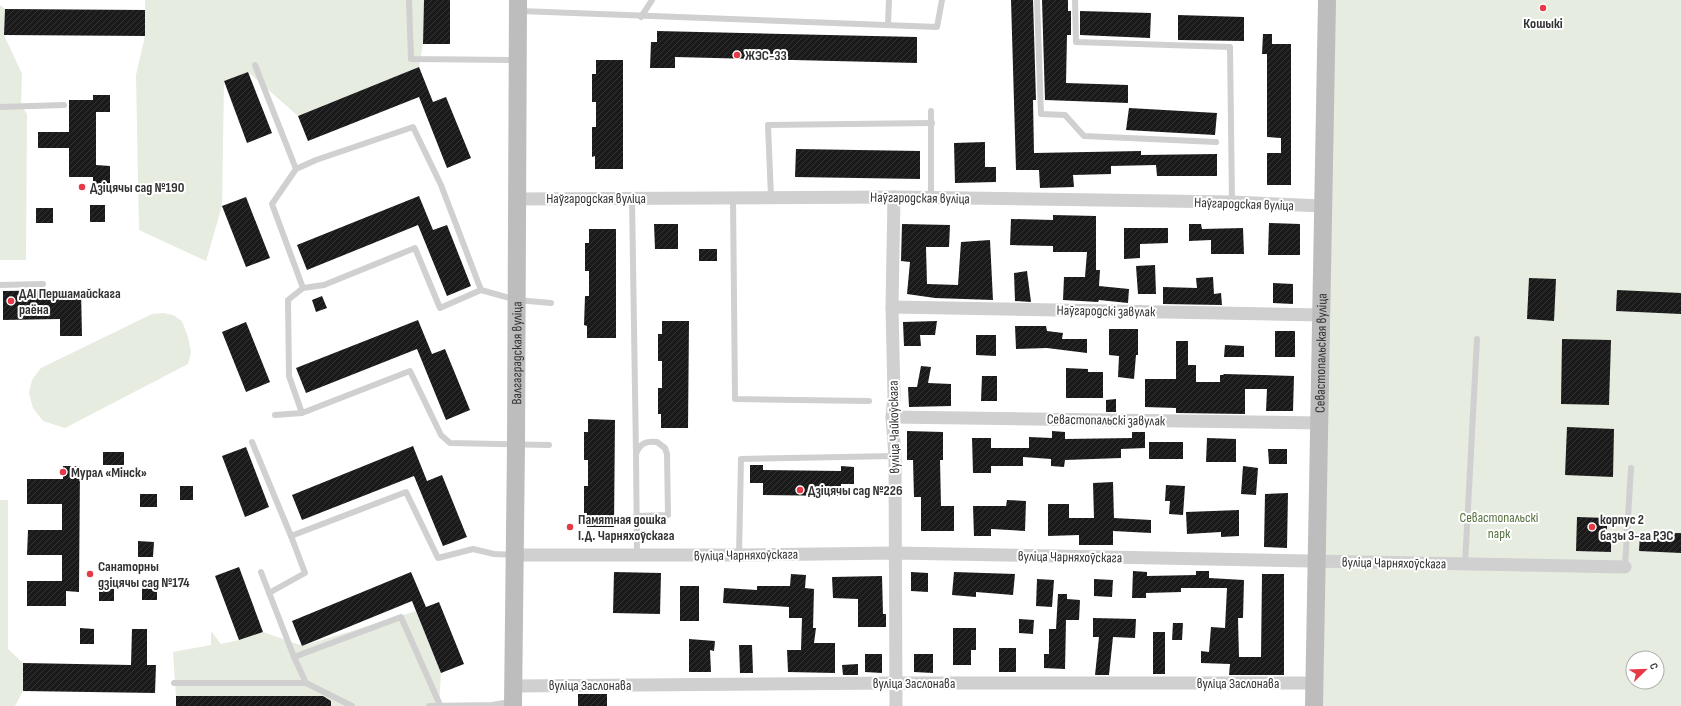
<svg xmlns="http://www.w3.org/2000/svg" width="1681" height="706" font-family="'Sofia Sans Condensed',sans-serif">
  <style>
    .green { fill: #e6ecdf; fill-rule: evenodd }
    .building { fill: url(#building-hatch) }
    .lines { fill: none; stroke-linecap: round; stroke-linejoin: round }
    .lane { stroke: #d0d0d0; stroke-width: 6 }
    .street { stroke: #d0d0d0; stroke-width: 13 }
    .secondary { stroke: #bdbdbd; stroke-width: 18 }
    .poi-dot { fill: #e63946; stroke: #fff; stroke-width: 1.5 }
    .labels { text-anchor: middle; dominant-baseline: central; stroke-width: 4; stroke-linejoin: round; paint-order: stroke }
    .poi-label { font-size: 14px; font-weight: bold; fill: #333; stroke: #fff; text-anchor: start }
    .street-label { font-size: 14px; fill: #333; stroke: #fff }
    .park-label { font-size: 14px; fill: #56703f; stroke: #fff }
  </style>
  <defs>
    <pattern id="building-hatch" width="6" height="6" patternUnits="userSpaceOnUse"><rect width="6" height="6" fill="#1a1a1a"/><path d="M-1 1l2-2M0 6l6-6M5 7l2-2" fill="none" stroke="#333"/></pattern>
  </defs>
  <rect width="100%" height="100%" fill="#fff"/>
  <g class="green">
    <path d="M145,0h279l-1,44 -4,23 -121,49 -50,-44 -24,9 -2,125 -16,55 -67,-31 -3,-155 9,-39z"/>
    <path d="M1329,0h352v706h-365zM1633,658h24v24h-24z"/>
    <path d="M0,5l5,4 -1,26 18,39 -1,32 6,8 -1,146h-26z"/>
    <path d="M163,313l10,2 9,6 6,16 3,15 -3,12 -123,64 -22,-7 -10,-13 -4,-15 3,-13 9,-12 111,-54z"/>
    <path d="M0,500h8v149l15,14v28l-8,15h-15z"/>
    <path d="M416,611l25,62 -2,33h-124v-10h-139l-3,-44 38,-7v-14l10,13 18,-4 24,-8 40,14z"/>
  </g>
  <g class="building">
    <path d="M424,0h26v44h-27z"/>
    <path d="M1011,0h22l3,100h-3l1,53 107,-2v4l76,-1v22h-60l-1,-11 -45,1v8l-38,1 1,12 -34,1 -1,-18h-23z"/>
    <path d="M1042,0h26v11h3v24h-4l-1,48 62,2v18l-83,-3z"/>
    <path d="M5,9l140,1v26l-141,-1z"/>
    <path d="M1080,11l71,2 -1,25 -70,-3z"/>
    <path d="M1178,15l66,2v24l-66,-1z"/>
    <path d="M657,31l260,6v26l-242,-6v11h-25l1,-26h6z"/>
    <path d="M1263,34h9v10h19v141h-24v-32h14v-15l-14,-1v-83h-5z"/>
    <path d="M596,60h27v109h-28v-13l-3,1v-30h4v-25h-4v-28h4z"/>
    <path d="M419,67l14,35 13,-5 25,61 -24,10 -28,-71 -111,44 -10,-25z"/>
    <path d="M248,72l24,61 -25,10 -23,-62z"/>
    <path d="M93,95h17v17h-14v53l14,1v19h-17v-8h-24v-29h-31v-16h31v-32h24z"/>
    <path d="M1129,108l88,5 -2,22 -89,-5z"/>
    <path d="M985,142v25h11v15l-41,1 -1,-40z"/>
    <path d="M796,149l124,2v28l-125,-2z"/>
    <path d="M419,196l14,34 14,-5 24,61 -24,10 -29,-71 -111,45 -10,-25z"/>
    <path d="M246,197l24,61 -24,9 -24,-61z"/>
    <rect x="90" y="205" width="15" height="17"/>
    <rect x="36" y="208" width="17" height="15"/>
    <path d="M1053,215l43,1v54h4l-1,16 30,3 -1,14 -29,-3 -1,2 -35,-2 1,-23h21l2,-25h-34v-6l-43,-1 1,-26 42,1z"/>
    <path d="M1269,223l31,1v31h-32z"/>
    <path d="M654,224h24v25h-23z"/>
    <path d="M902,224l48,1 -1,22h-23l1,37 31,1 3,-43 29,-2 3,60 -58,-2 -28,-4 3,-32 -9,-1z"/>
    <path d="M1189,224h12l1,5 41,-1 1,26h-33v-14l-22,1z"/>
    <path d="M1124,228h44v15l-28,1v14l-16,1z"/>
    <path d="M589,229h27v109h-29v-12l-3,-1 1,-29h4v-25h-4v-28h4z"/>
    <rect x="699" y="249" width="18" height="12"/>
    <path d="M1155,265l1,29h-18l-2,-28z"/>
    <path d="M1027,271l4,31 -16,-1 -1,-28z"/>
    <path d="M1213,277l1,17 7,-1 1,12 -59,-1v-17l34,1 -1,-10z"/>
    <path d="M1529,278l27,1 -2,42 -27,-2z"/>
    <path d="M1273,283l20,1v20l-20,-1z"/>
    <path d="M81,290l1,46h-22v-17l-57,1v-29z"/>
    <path d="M1617,290l64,3v21l-65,-3z"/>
    <path d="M322,296l5,12 -11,4 -4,-12z"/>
    <path d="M418,320l14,34 13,-5 25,61 -24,10 -29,-71 -111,44 -10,-25z"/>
    <path d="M662,321h27l-1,107h-27v-14h-3v-26h4v-27h-4v-27h4z"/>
    <path d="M937,321l-2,14h-15l1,11h-17l-1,-24z"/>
    <path d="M246,322l24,60 -24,10 -24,-60z"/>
    <path d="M1015,326h31l1,5 16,2 -1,6h25v14l-40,-5 -31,1z"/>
    <path d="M1109,329h29v26h-2l-2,24 -16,-2 1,-21 -10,-1z"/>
    <rect x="1275" y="331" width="20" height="26"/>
    <path d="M976,335h20v21l-20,-1z"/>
    <path d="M1562,339l49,1 -2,65 -48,-1z"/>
    <path d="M1176,341h12v24h8v17h24v-7h3l1,-1 70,2 -1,35h-27l1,-22h-22v25l-69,-1v-5l-31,-1v-28h31z"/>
    <path d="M1225,345l19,1v11h-20z"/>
    <path d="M921,366l10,1 -3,16 23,1v22l-42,1 -1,-20h9z"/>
    <path d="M1066,368l22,1v3h15v26h-37z"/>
    <path d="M982,376h15v25h-16z"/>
    <path d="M1116,399v13h-10v-12z"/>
    <path d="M588,419l27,1 -1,107h-27v-14h-3v-27h4v-26h-4v-28h4z"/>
    <path d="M1567,427l47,2 -1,48 -48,-2z"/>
    <path d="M907,431l36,1v28h-3l1,46h13v25h-33v-34h-7l-1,-37h-6z"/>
    <path d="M1052,431l13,1v7l67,-1v-6h13v16l-24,1v9l-56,2 -1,7 -13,-1v-7l-28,-2v9h-32v7h-18l-1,-35h19v10h38v-11l23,1z"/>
    <path d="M1207,438l29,1v23h-30z"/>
    <rect x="1149" y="442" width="34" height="17"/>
    <path d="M413,446l14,35 15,-6 25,62 -24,9 -29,-70 -112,44 -10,-25z"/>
    <path d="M246,447l23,60 -24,10 -23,-61z"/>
    <path d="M1268,449h19v15h-18z"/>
    <rect x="103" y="452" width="21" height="13"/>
    <path d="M750,465h13v5l78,1v-5l13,1v17h-13v12l-78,-1v-12h-13z"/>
    <path d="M63,466h17l-1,126 -13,-1v15h-39v-25h35v-26h-35l1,-25h34v-26h-35v-25h36z"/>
    <path d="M1243,466l15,2 -2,27 -15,-1z"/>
    <path d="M1113,482l1,36 37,2v13l-38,-2v14h-34v-10l-31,1v-32h21v14h25l-1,-35z"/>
    <path d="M1166,485l19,1 -2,29 -14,-1 1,-13h-5z"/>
    <rect x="180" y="486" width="13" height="14"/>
    <path d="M1288,493l-1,55 -23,-1 1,-53z"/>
    <rect x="140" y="494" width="17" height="13"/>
    <path d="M1007,500l19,1 -1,30 -34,-2v7h-17l-1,-30h33z"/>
    <path d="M1239,510v26l-18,1v-5l-34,2 -1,-22z"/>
    <path d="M1577,517l30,1v18h4v16l-35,-1z"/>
    <path d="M1681,533v20l-42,-2 1,-17z"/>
    <path d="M138,541l16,1 -1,15h-15z"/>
    <path d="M239,567l24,65 -24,8 -24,-64z"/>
    <path d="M1133,571l14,1v4l49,-1v-4h13v7l35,2 -1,38h-5l1,39h22l1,-83h22v101h-55l1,-11 -29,-1v-12l8,1 2,-25 14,1 2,-40h-46v4l-35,1v5h-14z"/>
    <path d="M411,572l15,35 13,-5 25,62 -23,9 -29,-72 -110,45 -10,-25z"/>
    <path d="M614,572l47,1 -1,41 -47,-1z"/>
    <path d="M911,572l17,1v19l-17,-1z"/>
    <path d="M954,572l61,2 -2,21 -37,-3v5l-24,-2z"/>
    <path d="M791,574l15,1 -1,13 9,1 -1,39h3l-2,15h21v30l-47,-1 -1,-22h14l1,-32h-13v-11l-66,-4 1,-15 33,2v-4h33z"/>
    <path d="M882,576l1,38h3v13h-28v-28l-25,-1 -1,-21z"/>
    <path d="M1037,579l17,1 -2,27 -16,-1z"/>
    <path d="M1094,579l19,1 -1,17 -18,-1z"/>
    <path d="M142,584l15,1v15h-15z"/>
    <rect x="680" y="586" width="19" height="35"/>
    <rect x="99" y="587" width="15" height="14"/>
    <path d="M1058,594h9v5l13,1 -1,20h-13l-1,49 -21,-1v-14h5v-25h7z"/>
    <path d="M1093,618l43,1 -1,19 -22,-1 -4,38h-14l4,-38h-6z"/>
    <path d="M1019,619l15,1 -1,14 -14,-1z"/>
    <path d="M1173,623h10l-1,17h-10z"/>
    <path d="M80,628l14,1v15h-14z"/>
    <path d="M953,628h23v22h-5v15h-18z"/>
    <path d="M132,629h15v36h9l-1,28 -132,-2v-28l108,2z"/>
    <rect x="1153" y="632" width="12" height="42"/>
    <path d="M689,639l26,2 -1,10 -4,-1 1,22h-22z"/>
    <path d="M739,645h13l1,28h-13z"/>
    <rect x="999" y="648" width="17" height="24"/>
    <path d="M865,654h17v19l-17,-1z"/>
    <path d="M914,654h19v19l-19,-1z"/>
    <path d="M858,664v11h-15l-1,-10z"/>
    <rect x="578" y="694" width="29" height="12"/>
    <path d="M176,696h147l8,5v5h-155z"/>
  </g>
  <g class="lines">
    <g class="lane">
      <path d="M409,0l2,59 105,1"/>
      <path d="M1037,0l4,114 24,1 19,21 132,6"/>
      <path d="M1075,0l1,42 154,5 2,155"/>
      <path d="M520,11l417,16 5,-27"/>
      <path d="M641,17l11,-17"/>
      <path d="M888,24l1,-24"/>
      <path d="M255,65l41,104"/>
      <path d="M0,107l64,-2"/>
      <path d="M733,197l2,202 134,2"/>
      <path d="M771,197l-3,-72 164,-2"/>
      <path d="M632,198l4,256"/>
      <path d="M931,198v-87"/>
      <path d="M0,285l43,-1"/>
      <path d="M303,288l-31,-84 24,-35 20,-9 97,-33 28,58 40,105"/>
      <path d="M302,413l-13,-37 -1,-76 15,-12 21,-3 91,-37 25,60 41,-18 36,10 34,3"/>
      <path d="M275,415l27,-2 108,-42 31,64 9,8 99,2"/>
      <path d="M252,442l39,94"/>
      <path d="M636,516l32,-1 -1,-61 -2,-6 -8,-6c-11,-1 -17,1 -21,12l1,101"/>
      <path d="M739,555l2,-96 154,-3"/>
      <path d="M1465,564l12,-225"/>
      <path d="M1625,567l6,-99"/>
      <path d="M261,572l33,85 107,-40 39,88"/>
      <path d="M269,593l36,-20 -14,-37 115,-44 32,66 35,-9 21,5 19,1"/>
      <path d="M294,657l12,26"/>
      <path d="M174,683h132l46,23"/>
      <path d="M429,706l63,-1 19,-3"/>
    </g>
    <g class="street">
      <path d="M894,197l-2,110 2,89 -2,21 3,39 1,250"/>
      <path d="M517,199l377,-2 338,5 91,4"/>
      <path d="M892,307l428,8"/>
      <path d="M892,417l428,6"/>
      <path d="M515,555h224l156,-2 730,14"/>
      <path d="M513,686l383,-3h418"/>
    </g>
    <g class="secondary">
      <path id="s1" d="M513,706l3,-261 2,-445"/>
      <path id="s2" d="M1314,706l13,-706"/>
    </g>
  </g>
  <g class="poi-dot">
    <circle cx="1543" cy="8" r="4"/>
    <circle cx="737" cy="55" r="4"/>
    <circle cx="82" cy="187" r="4"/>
    <circle cx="11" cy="301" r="4"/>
    <circle cx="63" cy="472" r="4"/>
    <circle cx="800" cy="490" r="4"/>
    <circle cx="570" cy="527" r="4"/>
    <circle cx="1592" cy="527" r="4"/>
    <circle cx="90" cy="574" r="4"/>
  </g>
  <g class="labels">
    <g class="poi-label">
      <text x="1543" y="23" text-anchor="middle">Кошыкі</text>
      <text x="745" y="55">ЖЭС-33</text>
      <text x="90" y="187">Дзіцячы сад №190</text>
      <text x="19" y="293">ДАІ Першамайскага<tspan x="19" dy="16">раёна</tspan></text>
      <text x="71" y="472">Мурал «Мінск»</text>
      <text x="808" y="490">Дзіцячы сад №226</text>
      <text x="578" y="519">Памятная дошка<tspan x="578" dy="16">І.Д. Чарняхоўскага</tspan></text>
      <text x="1600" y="519">корпус 2<tspan x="1600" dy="16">базы 3-га РЭС</tspan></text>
      <text x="98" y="566">Санаторны<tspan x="98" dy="16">дзіцячы сад №174</tspan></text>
    </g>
    <g class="street-label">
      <text x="596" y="198">Наўгародская вуліца</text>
      <text transform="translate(920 198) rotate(1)">Наўгародская вуліца</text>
      <text transform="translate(1244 204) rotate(2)">Наўгародская вуліца</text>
      <text transform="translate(1106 311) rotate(1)">Наўгародскі завулак</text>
      <text stroke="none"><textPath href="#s1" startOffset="353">Валгаградская вуліца</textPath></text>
      <text stroke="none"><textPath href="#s2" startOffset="353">Севастопальская вуліца</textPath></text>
      <text transform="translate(1106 420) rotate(1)">Севастопальскі завулак</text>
      <text transform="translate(894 427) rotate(-91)">вуліца Чайкоўскага</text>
      <text transform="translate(746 555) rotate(-1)">вуліца Чарняхоўскага</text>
      <text transform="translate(1070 557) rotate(1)">вуліца Чарняхоўскага</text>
      <text transform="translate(1394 563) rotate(1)">вуліца Чарняхоўскага</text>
      <text x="914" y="683">вуліца Заслонава</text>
      <text x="1238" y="683">вуліца Заслонава</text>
      <text x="590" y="685">вуліца Заслонава</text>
    </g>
    <g class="park-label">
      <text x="1499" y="517">Севастопальскі<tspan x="1499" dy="16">парк</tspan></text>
    </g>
  </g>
  <g transform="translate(1645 670) rotate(67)"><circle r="19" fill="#ffffff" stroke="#adadad"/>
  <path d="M0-3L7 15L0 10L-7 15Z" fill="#e63946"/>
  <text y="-6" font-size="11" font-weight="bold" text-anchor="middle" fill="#333333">С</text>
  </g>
</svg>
